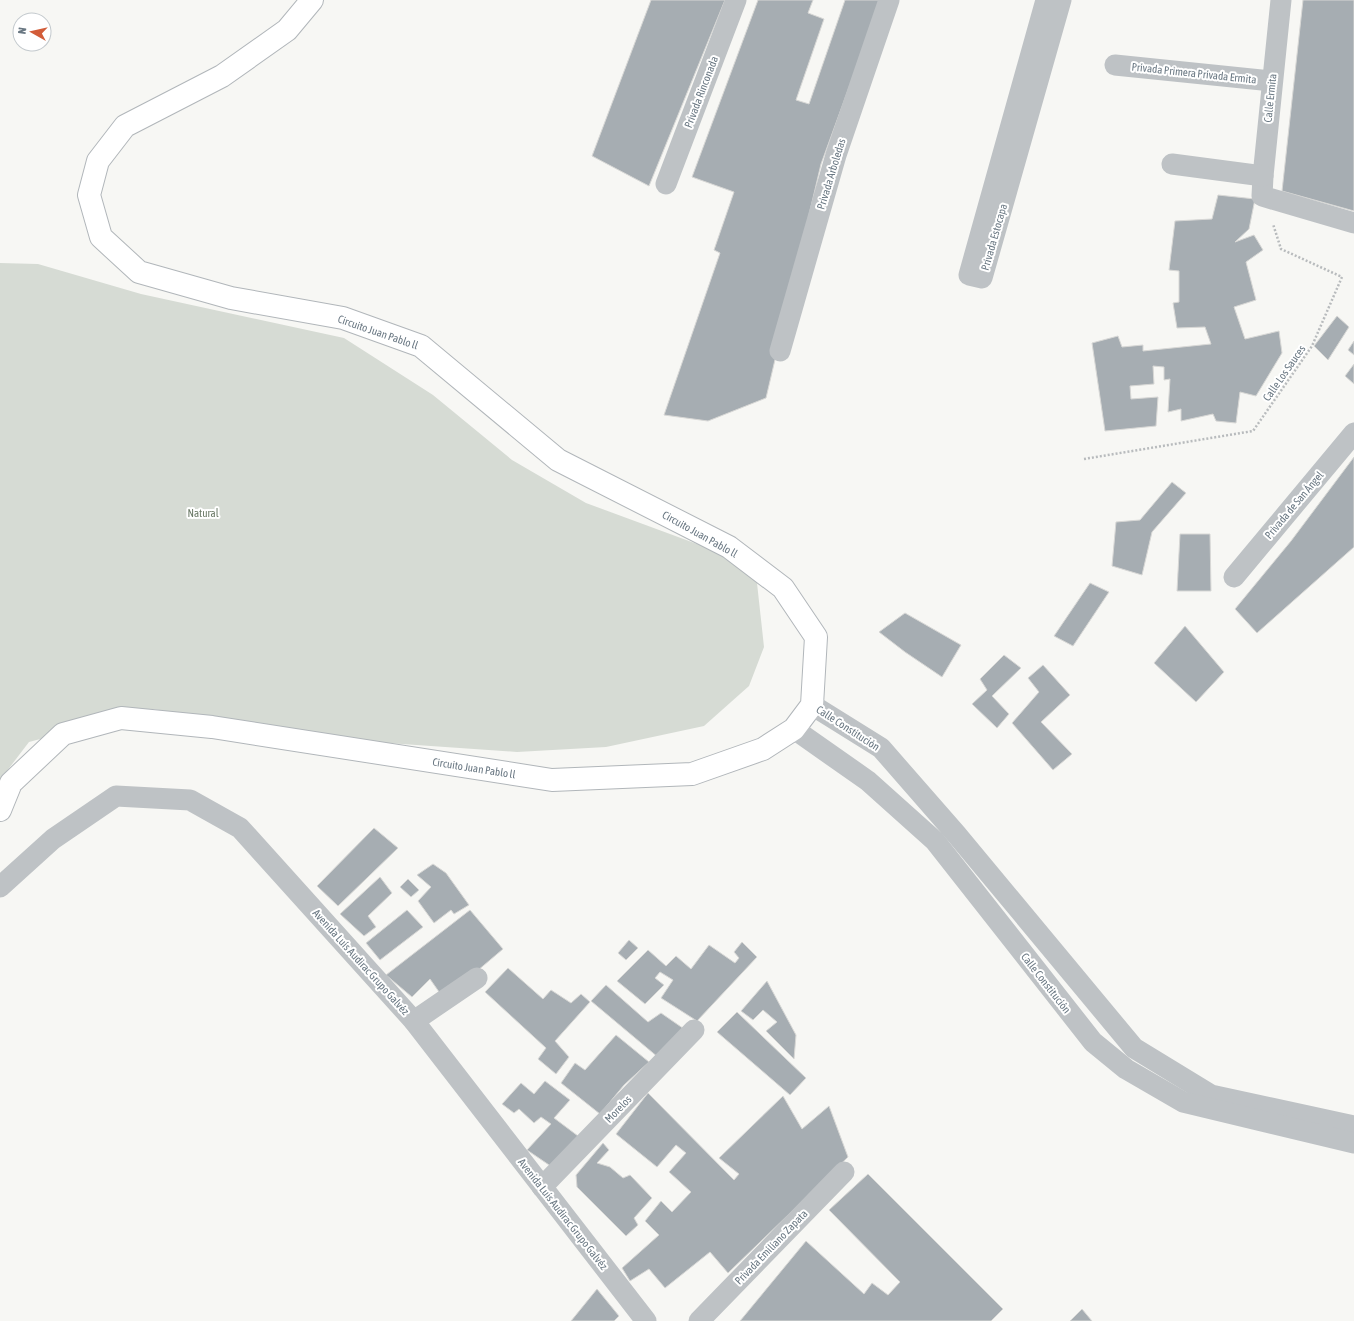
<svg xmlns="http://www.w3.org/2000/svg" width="1354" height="1321" font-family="'Asap Condensed',sans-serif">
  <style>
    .green { fill: #d6dbd4 }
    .building { fill: #a6adb2; stroke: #d8d8d6 }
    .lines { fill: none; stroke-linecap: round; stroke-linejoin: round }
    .secondary-casing { stroke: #b1b6ba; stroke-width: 24 }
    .path { stroke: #b8bbbd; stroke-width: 2.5; stroke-dasharray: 2 2; stroke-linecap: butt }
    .street { stroke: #bec2c5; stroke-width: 21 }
    .secondary { stroke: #fff; stroke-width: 22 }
    .labels { text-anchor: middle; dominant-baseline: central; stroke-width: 4; stroke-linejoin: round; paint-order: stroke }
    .street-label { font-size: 11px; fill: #697782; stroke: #fff }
    .park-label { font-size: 11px; fill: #6b7a67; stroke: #fff }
  </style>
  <rect width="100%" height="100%" fill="#f7f7f4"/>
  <path class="green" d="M0,263l38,1 103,30 203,44 89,57 79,65 74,43 149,55 22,25 7,64 -15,39 -45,40 -98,21 -89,5 -187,-13 -177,-30 -124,33 -29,38z"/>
  <g class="building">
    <path d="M651,0h74l-76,186 -57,-30z"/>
    <path d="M758,0h55l-5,13 16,6 -28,81 13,4 36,-104h36l-60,164 -55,234 -58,23 -44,-6 56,-162 -6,-3 20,-58 -42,-15z"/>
    <path d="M1303,0h51v211l-72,-20z"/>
    <path d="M1218,195l37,4 -6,30 -14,13 19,-7 9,15 -17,12 10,38 -22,7 11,32 34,-8 3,22 -26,43 -16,-4 -4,31 -20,-2 -3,-7 -32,7v-12l-13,3 2,-33 -6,1v-13l-11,-1 1,18 -24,2 1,13 27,-2 -2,29 -51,5 -13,-88 26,-7 4,11 21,-2v6l68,-7 -6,-17 -28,1 -4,-25 6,-1v-31l-10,-1 6,-49 37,-2z"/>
    <path d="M1337,316l12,11 -21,33 -14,-14z"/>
    <path d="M1354,341v14l-6,-5z"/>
    <path d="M1354,364v20l-9,-8z"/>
    <path d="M1354,457v90l-97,86 -22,-24 56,-68z"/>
    <path d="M1172,482l14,11 -34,39 -10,43 -30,-9 4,-44 24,-2z"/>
    <path d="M1180,534h30l1,57h-34z"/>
    <path d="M1090,583l19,9 -36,54 -19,-10z"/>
    <path d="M905,613l56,32 -19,32 -37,-25 -26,-20z"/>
    <path d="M1185,626l39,46 -28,30 -42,-39z"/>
    <path d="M1004,655l17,13 -29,28 17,18 -12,14 -25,-24 15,-14 -7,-11z"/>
    <path d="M1043,665l27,30 -29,27 31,32 -19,16 -41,-47 27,-31 -11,-14z"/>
    <path d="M374,828l24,20 -60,58 -21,-20z"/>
    <path d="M433,864l13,9 23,32 -15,9 -3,-4 -17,13 -16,-22 13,-14 -14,-12z"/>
    <path d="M380,877l12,16 -24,23 8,11 -12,9 -24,-22z"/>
    <path d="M408,879l11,11 -8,7 -11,-10z"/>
    <path d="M407,910l16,17 -43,33 -14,-17z"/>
    <path d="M470,910l33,39 -59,50 -14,-20 -18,18 -26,-22z"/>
    <path d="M629,940l9,8 -12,12 -8,-7z"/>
    <path d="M742,942l15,15 -60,64 -36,-23 12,-18 -13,-8 -5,6 9,7 -19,19 -28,-23 31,-31 18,16 10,-10 15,13 18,-24 26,18 4,-5 -5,-6z"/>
    <path d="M508,968l35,31 8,-9 20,13 10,-9 9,8 -35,39 14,16 -13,17 -18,-15 8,-11 -61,-56z"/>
    <path d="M767,981l29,54 -2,24 -28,-28 11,-9 -14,-12 -10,10 -12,-9z"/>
    <path d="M606,985l42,37 13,-9 26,18 -28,27 -68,-57z"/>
    <path d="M737,1012l69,66 -16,17 -73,-63z"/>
    <path d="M616,1035l33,27 -25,23 -24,29 -39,-31 14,-20 10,7z"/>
    <path d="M545,1081l25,19 -16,18 24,18 -26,31 -25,-17 24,-26 -10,-7 -7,6 -15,-14 -5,4 -12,-9 19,-21 13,11z"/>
    <path d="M648,1093l86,87 5,-6 -20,-16 64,-62 19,33 27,-23 19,51 -120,116 -18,-21 -45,36 -16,-19 -19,12 -8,-13 37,-33 -14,-14 16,-20 11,11 19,-20 -22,-20 17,-19 -10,-8 -19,22 -41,-33z"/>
    <path d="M603,1143l6,7 -12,13 13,4 13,11 7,-3 22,23 -18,20 4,7 -12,11 -49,-49 -1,-12z"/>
    <path d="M868,1174l135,135 -12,12h-251l66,-80 58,53 8,-11 16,12 12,-13 -71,-72z"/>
    <path d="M597,1289l22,27 -5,5h-43z"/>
    <path d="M1082,1309l10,12h-22z"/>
  </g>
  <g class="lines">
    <g class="secondary-casing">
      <path id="secondary" d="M0,810l11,-27 52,-49 58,-16 91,9 340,53 140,-6 71,-25 31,-20 18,-24 4,-68 -33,-49 -54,-41 -171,-87 -137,-114 -78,-28 -112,-20 -92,-26 -38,-35 -12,-42 9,-34 27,-35 97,-50 65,-46 25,-30"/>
    </g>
    <path class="path" d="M1084,459l169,-28 59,-85 30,-69 -61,-28 -8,-25"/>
    <g class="street">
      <path d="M1046,0l-77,275 13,3 79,-278"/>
      <path d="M1281,0l-18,176 -1,20 92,27"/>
      <path d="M1115,65l157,16"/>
      <path d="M1172,164l91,12"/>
      <path d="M666,184l70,-184"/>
      <path d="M780,351l56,-196 53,-155"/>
      <path d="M1234,577l120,-144"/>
      <path d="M812,705l69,43 76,87 177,213 77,47 143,31"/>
      <path d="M794,729l74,52 67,60 158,201 33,27 57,33 171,41"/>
      <path d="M0,887l53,-48 63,-43 74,4 50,28 174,193 232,300"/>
      <path d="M414,1021l63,-43"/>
      <path d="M542,1187l152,-157"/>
      <path d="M699,1321l145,-149"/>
    </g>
    <use href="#secondary" class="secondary"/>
  </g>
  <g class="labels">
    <g class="street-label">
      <text transform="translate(1194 73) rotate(6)">Privada Primera Privada Ermita</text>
      <text transform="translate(701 92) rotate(-69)">Privada Rinconada</text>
      <text transform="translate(1270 98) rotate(-84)">Calle Ermita</text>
      <text transform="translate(831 174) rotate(-73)">Privada Arboledas</text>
      <text transform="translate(994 237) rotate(-74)">Privada Estocapa</text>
      <text transform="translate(378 332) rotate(19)">Circuito Juan Pablo ll</text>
      <text transform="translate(1284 373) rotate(-55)">Calle Los Sauces</text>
      <text transform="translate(1294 505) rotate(-50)">Privada de San Ángel</text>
      <text transform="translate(700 534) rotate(29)">Circuito Juan Pablo ll</text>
      <text transform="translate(848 728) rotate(33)">Calle Constitución</text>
      <text transform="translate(474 768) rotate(9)">Circuito Juan Pablo ll</text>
      <text transform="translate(361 962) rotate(48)">Avenida Luís Audirac Grupo Galvéz</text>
      <text transform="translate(1046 983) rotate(52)">Calle Constitución</text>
      <text transform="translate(618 1109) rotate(-46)">Morelos</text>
      <text transform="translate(563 1214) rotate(52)">Avenida Luís Audirac Grupo Galvéz</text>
      <text transform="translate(771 1247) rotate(-46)">Privada Emiliano Zapata</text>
    </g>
    <g class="park-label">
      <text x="203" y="513">Natural</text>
    </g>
  </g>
  <g transform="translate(32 32) rotate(278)"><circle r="19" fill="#ffffff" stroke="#c3c9cd"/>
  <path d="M0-3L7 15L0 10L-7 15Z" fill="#d25c39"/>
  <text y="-6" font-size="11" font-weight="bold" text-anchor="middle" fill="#697782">N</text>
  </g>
</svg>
